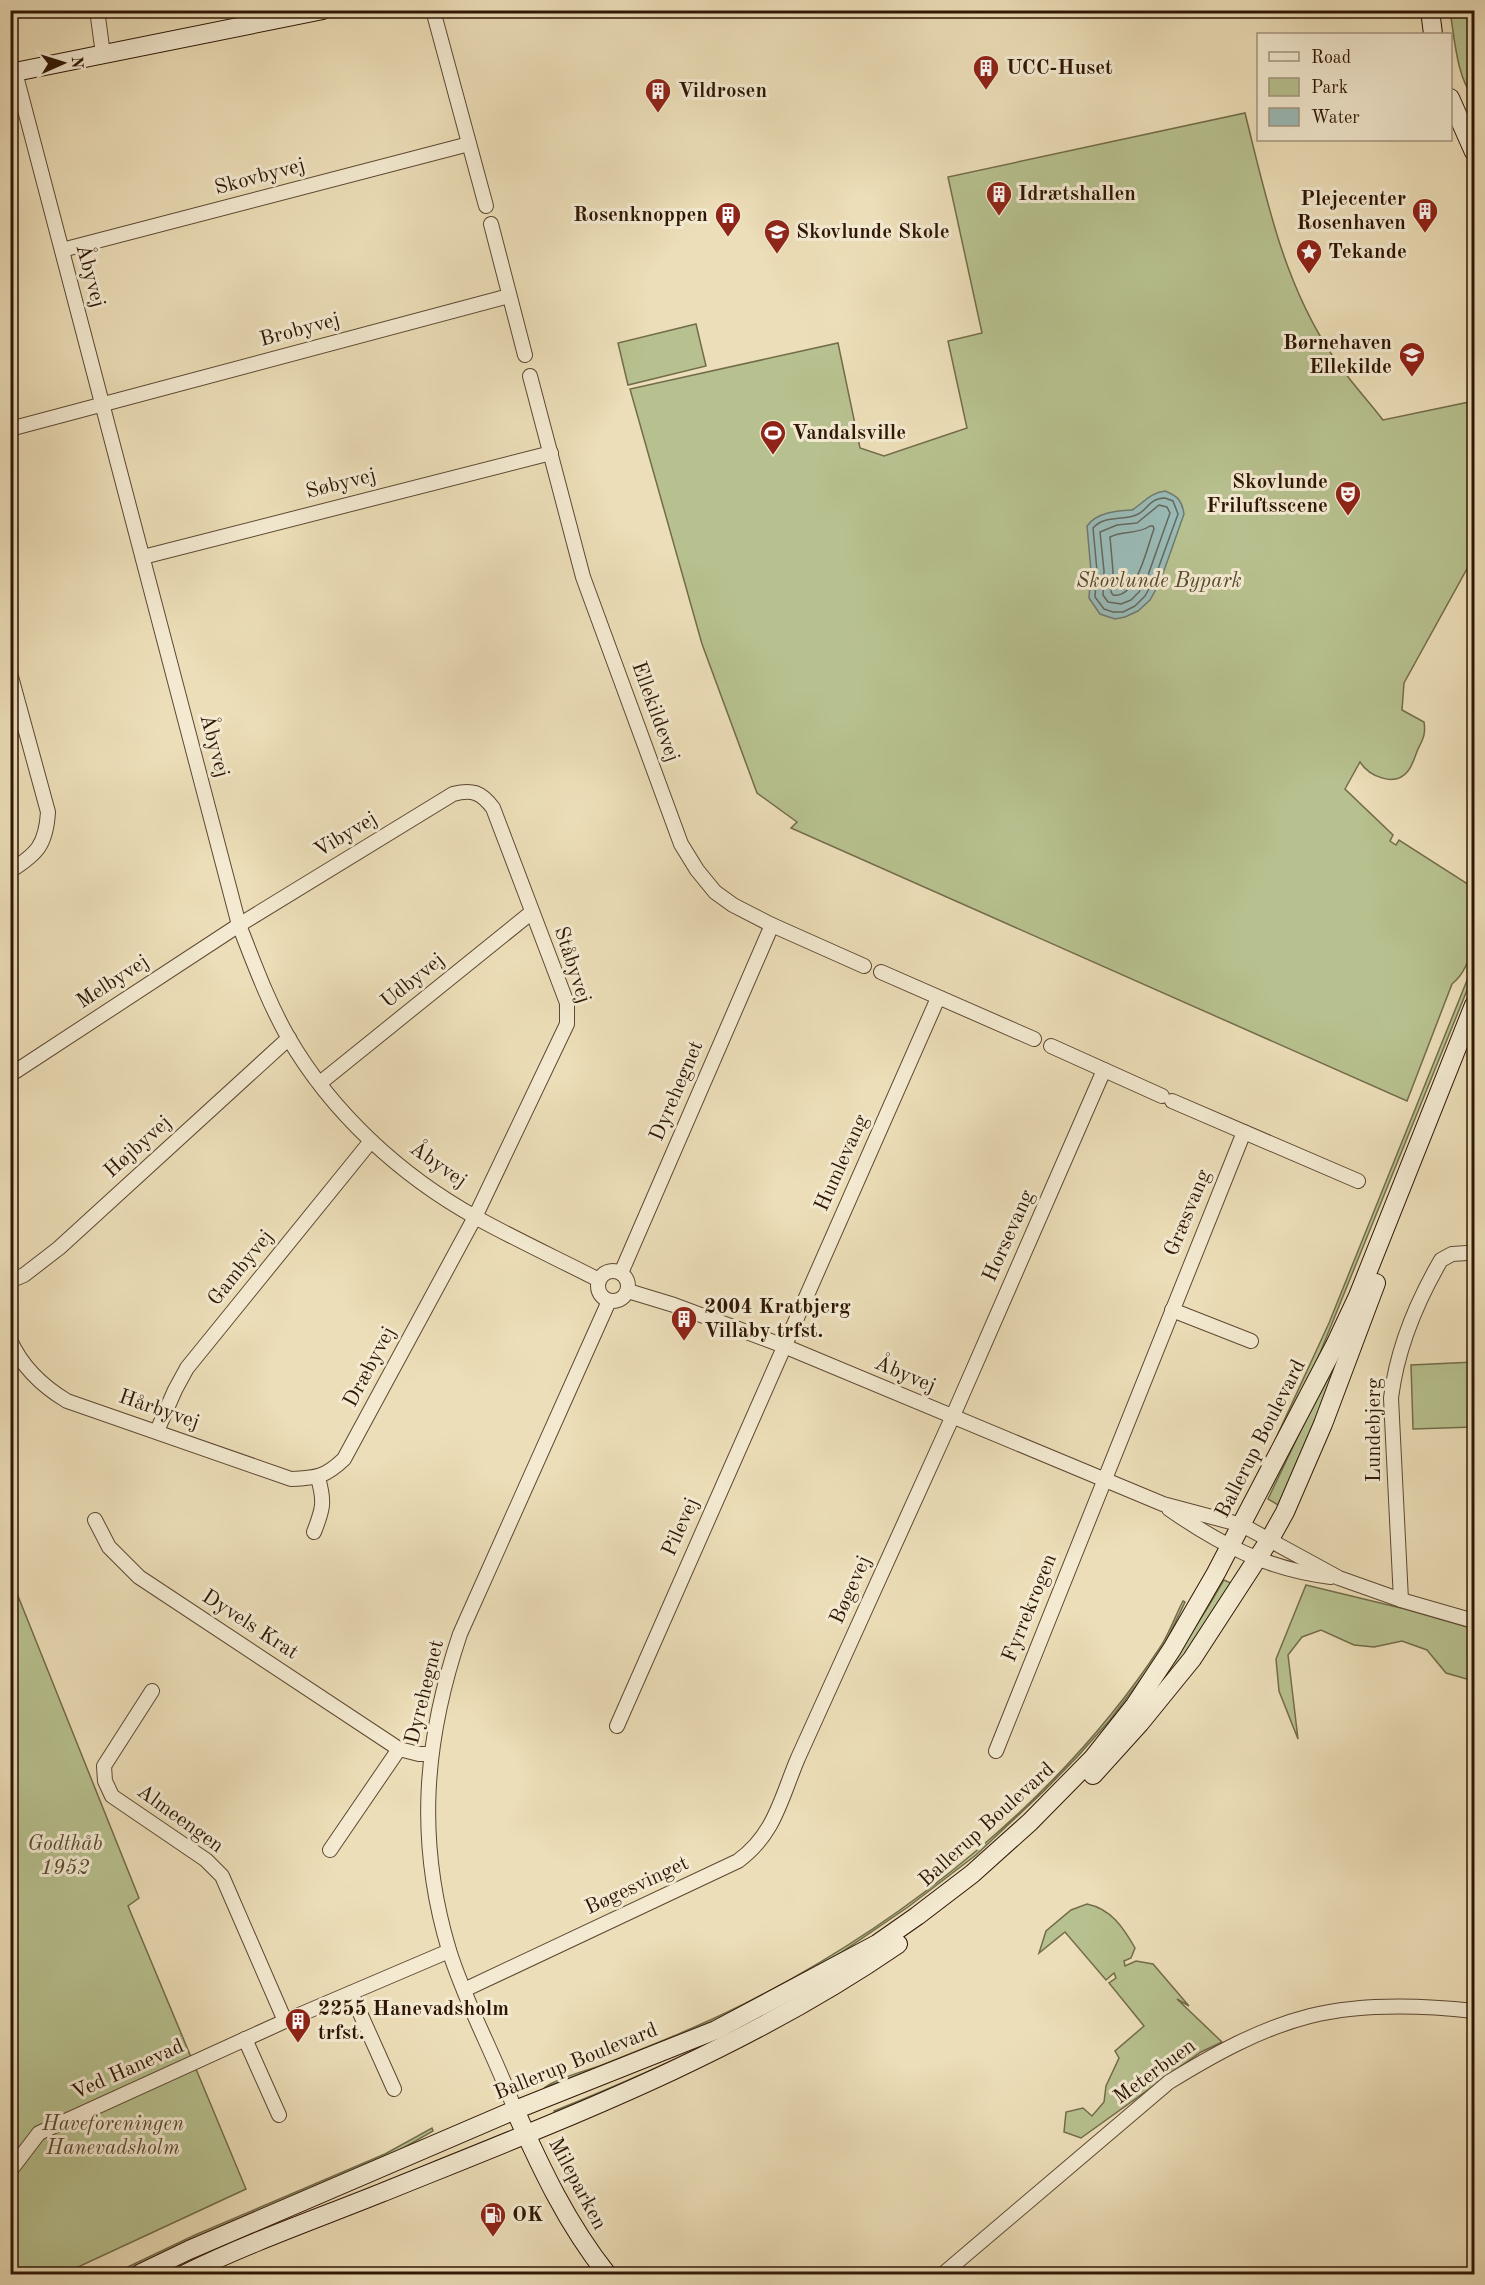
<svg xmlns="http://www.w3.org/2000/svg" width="1485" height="2285" font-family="'Old Standard TT',serif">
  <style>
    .green { fill: #b7c18f; stroke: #736c4a; stroke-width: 1.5 }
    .water { fill: #9abbb7; stroke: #6f7970; stroke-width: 1.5 }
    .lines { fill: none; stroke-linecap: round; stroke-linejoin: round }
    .shore { stroke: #64685e; stroke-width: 1.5 }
    .street-casing { stroke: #5e4832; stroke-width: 16 }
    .secondary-casing { stroke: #2f1605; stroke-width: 20 }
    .street { stroke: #f3ead1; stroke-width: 14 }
    .secondary { stroke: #f3ead1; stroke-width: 18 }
    .labels { text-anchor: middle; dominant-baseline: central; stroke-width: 6; stroke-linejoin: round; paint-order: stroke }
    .poi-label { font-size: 21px; font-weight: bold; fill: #2f1605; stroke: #f3ead1; text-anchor: start }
    .street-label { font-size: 21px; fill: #2f1605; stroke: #f3ead1 }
    .park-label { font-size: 21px; font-style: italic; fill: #58492e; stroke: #f3ead1 }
  </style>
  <rect width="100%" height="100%" fill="#ecdeb8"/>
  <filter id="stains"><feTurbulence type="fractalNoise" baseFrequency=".00333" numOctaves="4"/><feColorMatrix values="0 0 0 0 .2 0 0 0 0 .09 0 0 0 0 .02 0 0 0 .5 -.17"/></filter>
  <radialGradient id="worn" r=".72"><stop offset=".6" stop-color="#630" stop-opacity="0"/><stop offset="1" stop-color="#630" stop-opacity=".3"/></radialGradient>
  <g class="green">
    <path d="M1450,11h13l1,6 10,3v77c-17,-16 -20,-63 -24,-86z"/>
    <path d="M1245,113c21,84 38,169 87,242 15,23 34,43 51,65l91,-19v155l-70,127 -2,27 22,12c2,12 -1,17 -6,27 -3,7 -5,16 -10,22 -13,17 -39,5 -48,-9l-15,27 48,46 -3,6 6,4 3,-5 70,45 5,-11c0,34 7,87 -22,110l-45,117 -616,-273 6,-6 -40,-29 -55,-149 -72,-255 208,-46 22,105 24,8 83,-28 -19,-87 34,-8 -34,-156z"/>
    <path d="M696,324l10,42 -78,19 -10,-42z"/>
    <path d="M1474,963v10l-154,380 -18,40 -37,69 64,-139z"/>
    <path d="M1474,1015l-172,439 -24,51 -10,-6 64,-134z"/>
    <path d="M1474,1362v65l-61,2 -2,-64z"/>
    <path d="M10,1576l129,322 -11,8 118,283 -183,85h-52z"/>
    <path d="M1224,1580l9,4c-103,169 -248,310 -419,409 -82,48 -171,85 -258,122l-2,-4c95,-38 190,-81 278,-134 162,-98 298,-233 392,-397z"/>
    <path d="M1306,1585l99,24 69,20v49l-4,2 -24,-7 -19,-23 -25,-9 -28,6 -20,-2 -33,-15 -19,7 -14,18 10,84 -19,-48 -3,-32z"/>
    <path d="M1183,1601l2,1 -25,52 -51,67 -31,35 -34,35 -68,64 -68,52 -72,49 -132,71 -160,61c12,-10 42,-17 58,-23 48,-19 96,-38 142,-61 161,-81 318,-207 417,-358 9,-14 14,-30 22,-45z"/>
    <path d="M1087,1904c24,5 36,23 48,44l-4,10 -7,3 1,5 11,-5 17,3 36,42 -12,-7 45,43 -21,10 -120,86 -17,-6 2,-20 17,-4 9,8 12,-14 2,-16 13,-28 -4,-7 29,-25 -35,-43 7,-5 -2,-5 -8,7 -41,-48 -26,21 7,-22 25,-21z"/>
    <path d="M432,2128l1,3 -35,20 -278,123h-7l82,-39 190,-81z"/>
  </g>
  <path class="water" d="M1165,491c13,5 17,10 19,23l-24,68 -10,18 -12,11 -13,6 -10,2 -15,-5 -11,-16 2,-27 -4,-45c10,-14 29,-15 45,-16 13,-8 17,-17 33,-19z"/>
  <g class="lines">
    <g class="shore">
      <path d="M1165,498l8,3 5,13 -24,66 -9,16 -10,10 -12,6h-10l-9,-3 -9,-12 2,-26 -4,-43c10,-12 27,-8 40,-12 15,-3 14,-18 32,-18z"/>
      <path d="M1159,505l8,2 3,6 -23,65 -8,14 -8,8 -10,4 -13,-2 -5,-7 1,-24 -4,-39 17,-7 20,-2z"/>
      <path d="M1150,526h3l1,3c-7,18 -17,70 -41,66l-2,-3 2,-21 -3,-34c13,-7 27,-2 40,-11z"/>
    </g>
    <g class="street-casing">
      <g id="street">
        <path d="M97,10l6,44"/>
        <path d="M434,14l52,192"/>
        <path d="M15,72l224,853c15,38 29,77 49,112 44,76 113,139 189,181 40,22 81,41 122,62"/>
        <path d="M491,224l34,131"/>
        <path d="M62,250l407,-106"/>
        <path d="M530,376l53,201 98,267 16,26 18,22 18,13 39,20 92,41"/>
        <path d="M10,429l499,-133"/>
        <path d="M143,557l408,-104"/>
        <path d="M10,673l38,139c-2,33 -11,42 -38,59"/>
        <path d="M881,972l153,67"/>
        <path d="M1051,1046l111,50"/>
        <path d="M10,1075l229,-150 214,-131c19,-5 28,-2 40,14l74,195v21l-92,193 -131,242c-19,18 -27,19 -53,20l-224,-78c-25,-15 -45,-34 -57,-61"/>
        <path d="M320,1083l212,-171"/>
        <path d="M1172,1101l186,80"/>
        <circle cx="613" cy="1286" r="15"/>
        <path d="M621,1273l151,-348"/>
        <path d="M10,1281l14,-6 35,-27 230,-210"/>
        <path d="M628,1291l46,14 110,41 379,158 79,21 97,53 62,22 73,21"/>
        <path d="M1172,1310l79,31"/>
        <path d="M157,1431l18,-41 12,-22 184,-227"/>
        <path d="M1169,1509c52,36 98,60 162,68"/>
        <path d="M95,1520l14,27 30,30 260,172 20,5h11"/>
        <path d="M314,1532c9,-23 11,-30 4,-54"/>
        <path d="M1401,1600l-10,-202c6,-49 25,-95 50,-138l11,-6 15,-1"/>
        <path d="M152,1691l-48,75 1,15 7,15 94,64 16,16 63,145"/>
        <path d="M617,1726l321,-728"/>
        <path d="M996,1751l248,-619"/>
        <path d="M330,1850l69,-101"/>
        <path d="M464,1990l274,-129c37,-27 43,-63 60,-103l154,-340 152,-348"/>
        <path d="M351,1993l43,96"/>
        <path d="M245,2039l34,76"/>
        <path d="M515,2110c-20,-55 -49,-105 -66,-160 -33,-110 -25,-209 11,-316l149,-333"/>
        <path d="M10,2171l29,-38 246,-112 164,-70"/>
        <path d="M943,2274l226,-192c44,-27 90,-53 141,-66 53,-13 110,-11 164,-5"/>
      </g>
    </g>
    <g class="secondary-casing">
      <g id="secondary">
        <path d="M1430,10l3,24"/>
        <path d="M10,73l313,-63"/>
        <path d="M1450,98l24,54"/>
        <path d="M1093,1775l47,-52 52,-64 78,-120 15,-27 38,-88 53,-141"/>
        <path d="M515,2110c26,58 52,114 92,164"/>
        <path d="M139,2274l50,-24 326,-140 201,-80 161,-86 40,-28 55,-42 58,-52 63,-64 42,-53 37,-56 44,-76 119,-228 23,-49 116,-291"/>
        <path d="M185,2274c63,-31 131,-55 196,-81 178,-72 359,-140 517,-249"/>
      </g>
    </g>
    <use href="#street" class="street"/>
    <use href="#secondary" class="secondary"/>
  </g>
  <defs>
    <g id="building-pin" transform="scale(1.35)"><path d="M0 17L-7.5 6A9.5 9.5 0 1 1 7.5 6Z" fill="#8f2418" stroke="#f3ead1"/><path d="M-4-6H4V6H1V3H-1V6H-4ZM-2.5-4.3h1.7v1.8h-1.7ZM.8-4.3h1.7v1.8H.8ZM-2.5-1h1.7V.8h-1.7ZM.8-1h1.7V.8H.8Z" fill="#fff"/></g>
    <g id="school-pin" transform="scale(1.35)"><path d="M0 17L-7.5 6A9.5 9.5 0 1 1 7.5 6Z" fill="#8f2418" stroke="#f3ead1"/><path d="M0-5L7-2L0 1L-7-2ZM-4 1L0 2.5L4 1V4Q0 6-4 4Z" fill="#fff"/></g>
    <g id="sight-pin" transform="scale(1.35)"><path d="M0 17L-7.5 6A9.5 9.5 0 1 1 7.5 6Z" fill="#8f2418" stroke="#f3ead1"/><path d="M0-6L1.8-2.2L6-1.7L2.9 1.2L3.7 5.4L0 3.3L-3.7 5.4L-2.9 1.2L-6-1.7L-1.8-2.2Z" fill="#fff"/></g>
    <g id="stadium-pin" transform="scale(1.35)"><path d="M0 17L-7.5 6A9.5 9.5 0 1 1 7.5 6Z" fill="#8f2418" stroke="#f3ead1"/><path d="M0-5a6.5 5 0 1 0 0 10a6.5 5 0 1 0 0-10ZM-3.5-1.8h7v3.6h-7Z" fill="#fff"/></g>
    <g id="theatre-pin" transform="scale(1.35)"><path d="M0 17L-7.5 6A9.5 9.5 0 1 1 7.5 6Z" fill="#8f2418" stroke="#f3ead1"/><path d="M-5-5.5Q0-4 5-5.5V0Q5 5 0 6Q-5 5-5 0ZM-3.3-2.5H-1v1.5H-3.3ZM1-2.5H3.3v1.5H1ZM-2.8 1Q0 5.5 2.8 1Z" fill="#fff"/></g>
    <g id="fuel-pin" transform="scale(1.35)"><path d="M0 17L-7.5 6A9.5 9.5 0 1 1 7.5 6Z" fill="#8f2418" stroke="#f3ead1"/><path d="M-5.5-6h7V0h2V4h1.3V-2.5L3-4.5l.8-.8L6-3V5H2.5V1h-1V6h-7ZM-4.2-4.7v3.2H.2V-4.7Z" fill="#fff"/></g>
  </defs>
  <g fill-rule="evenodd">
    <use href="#building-pin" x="986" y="68"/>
    <use href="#building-pin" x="658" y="91"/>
    <use href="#building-pin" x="999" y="194"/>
    <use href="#building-pin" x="1425" y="211"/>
    <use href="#building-pin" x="728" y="215"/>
    <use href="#school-pin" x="777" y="232"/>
    <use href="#sight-pin" x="1309" y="252"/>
    <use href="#school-pin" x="1412" y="355"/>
    <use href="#stadium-pin" x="773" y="433"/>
    <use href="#theatre-pin" x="1348" y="494"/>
    <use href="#building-pin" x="684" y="1319"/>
    <use href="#building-pin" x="298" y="2021"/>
    <use href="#fuel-pin" x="493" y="2215"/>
  </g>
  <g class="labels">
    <g class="poi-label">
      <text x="1006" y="68">UCC-Huset</text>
      <text x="678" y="91">Vildrosen</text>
      <text x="1018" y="194">Idrætshallen</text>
      <text x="1406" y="199" text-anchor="end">Plejecenter<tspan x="1406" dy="24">Rosenhaven</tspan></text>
      <text x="708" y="215" text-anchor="end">Rosenknoppen</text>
      <text x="796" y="232">Skovlunde Skole</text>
      <text x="1328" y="252">Tekande</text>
      <text x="1392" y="343" text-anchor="end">Børnehaven<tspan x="1392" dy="24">Ellekilde</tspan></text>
      <text x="792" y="433">Vandalsville</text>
      <text x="1328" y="482" text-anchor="end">Skovlunde<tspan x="1328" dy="24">Friluftsscene</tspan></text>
      <text x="704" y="1307">2004 Kratbjerg<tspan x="704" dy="24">Villaby trfst.</tspan></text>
      <text x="318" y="2009">2255 Hanevadsholm<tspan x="318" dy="24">trfst.</tspan></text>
      <text x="512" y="2215">OK</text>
    </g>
    <g class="street-label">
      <text transform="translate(260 177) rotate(-15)">Skovbyvej</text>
      <text transform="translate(90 276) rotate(75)">Åbyvej</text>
      <text transform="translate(300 330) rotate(-15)">Brobyvej</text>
      <text transform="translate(341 484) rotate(-14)">Søbyvej</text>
      <text transform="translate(655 712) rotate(70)">Ellekildevej</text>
      <text transform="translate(214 746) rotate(75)">Åbyvej</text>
      <text transform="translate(346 835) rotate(-31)">Vibyvej</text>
      <text transform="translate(572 965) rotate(72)">Ståbyvej</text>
      <text transform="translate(413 981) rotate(-39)">Udbyvej</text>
      <text transform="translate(113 982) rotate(-33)">Melbyvej</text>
      <text transform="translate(677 1091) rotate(-67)">Dyrehegnet</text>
      <text transform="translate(138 1147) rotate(-42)">Højbyvej</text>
      <text transform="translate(842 1163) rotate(-66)">Humlevang</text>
      <text transform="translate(438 1165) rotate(35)">Åbyvej</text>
      <text transform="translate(1188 1213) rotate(-68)">Græsvang</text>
      <text transform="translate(1009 1236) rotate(-66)">Horsevang</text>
      <text transform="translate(241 1268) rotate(-51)">Gambyvej</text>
      <text transform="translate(370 1367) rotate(-62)">Dræbyvej</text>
      <text transform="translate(905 1375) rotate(23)">Åbyvej</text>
      <text transform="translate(159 1410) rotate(19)">Hårbyvej</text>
      <text transform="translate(1374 1430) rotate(-90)">Lundebjerg</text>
      <text transform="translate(1261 1439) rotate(-63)">Ballerup Boulevard</text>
      <text transform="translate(681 1527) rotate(-66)">Pilevej</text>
      <text transform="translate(851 1590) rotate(-66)">Bøgevej</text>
      <text transform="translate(1030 1608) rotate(-68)">Fyrrekrogen</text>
      <text transform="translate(250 1625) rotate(33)">Dyvels Krat</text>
      <text transform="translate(425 1692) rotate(-76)">Dyrehegnet</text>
      <text transform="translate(180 1819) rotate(36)">Almeengen</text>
      <text transform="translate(987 1825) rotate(-42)">Ballerup Boulevard</text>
      <text transform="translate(637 1886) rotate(-25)">Bøgesvinget</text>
      <text transform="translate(576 2062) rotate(-22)">Ballerup Boulevard</text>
      <text transform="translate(128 2070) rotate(-24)">Ved Hanevad</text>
      <text transform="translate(1155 2072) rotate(-36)">Meterbuen</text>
      <text transform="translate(577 2184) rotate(62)">Mileparken</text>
    </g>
    <g class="park-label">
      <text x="1159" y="581">Skovlunde Bypark</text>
      <text x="65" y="1844">Godthåb<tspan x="65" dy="24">1952</tspan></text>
      <text x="113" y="2124">Haveforeningen<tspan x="113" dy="24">Hanevadsholm</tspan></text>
    </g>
  </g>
  <rect width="1485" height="2285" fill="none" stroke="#ecdeb8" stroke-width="36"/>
  <rect x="12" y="12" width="1461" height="2261" fill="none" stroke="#2f1605" stroke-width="3"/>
  <rect x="18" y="18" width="1449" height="2249" fill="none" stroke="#2f1605" stroke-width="1.5"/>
  <rect x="1257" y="33" width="195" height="108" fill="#f3ead1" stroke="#a5957f" stroke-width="1.5"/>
  <rect x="1269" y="52" width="30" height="9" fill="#f3ead1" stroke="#a5957f" stroke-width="1.5"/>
  <text x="1311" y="63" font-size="18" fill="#2f1605">Road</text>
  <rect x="1269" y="78" width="30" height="18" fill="#b7c18f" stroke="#a5957f" stroke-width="1.5"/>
  <text x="1311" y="93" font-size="18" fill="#2f1605">Park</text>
  <rect x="1269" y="108" width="30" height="18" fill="#9abbb7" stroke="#a5957f" stroke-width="1.5"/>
  <text x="1311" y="123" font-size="18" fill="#2f1605">Water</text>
  <g transform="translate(63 63) rotate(87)" stroke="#f3ead1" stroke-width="4.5" paint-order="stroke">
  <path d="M0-4.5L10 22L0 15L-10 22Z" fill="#2f1605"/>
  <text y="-9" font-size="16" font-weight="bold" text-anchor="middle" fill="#2f1605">N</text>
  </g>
  <rect width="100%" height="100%" filter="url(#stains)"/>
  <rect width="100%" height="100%" fill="url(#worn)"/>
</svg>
